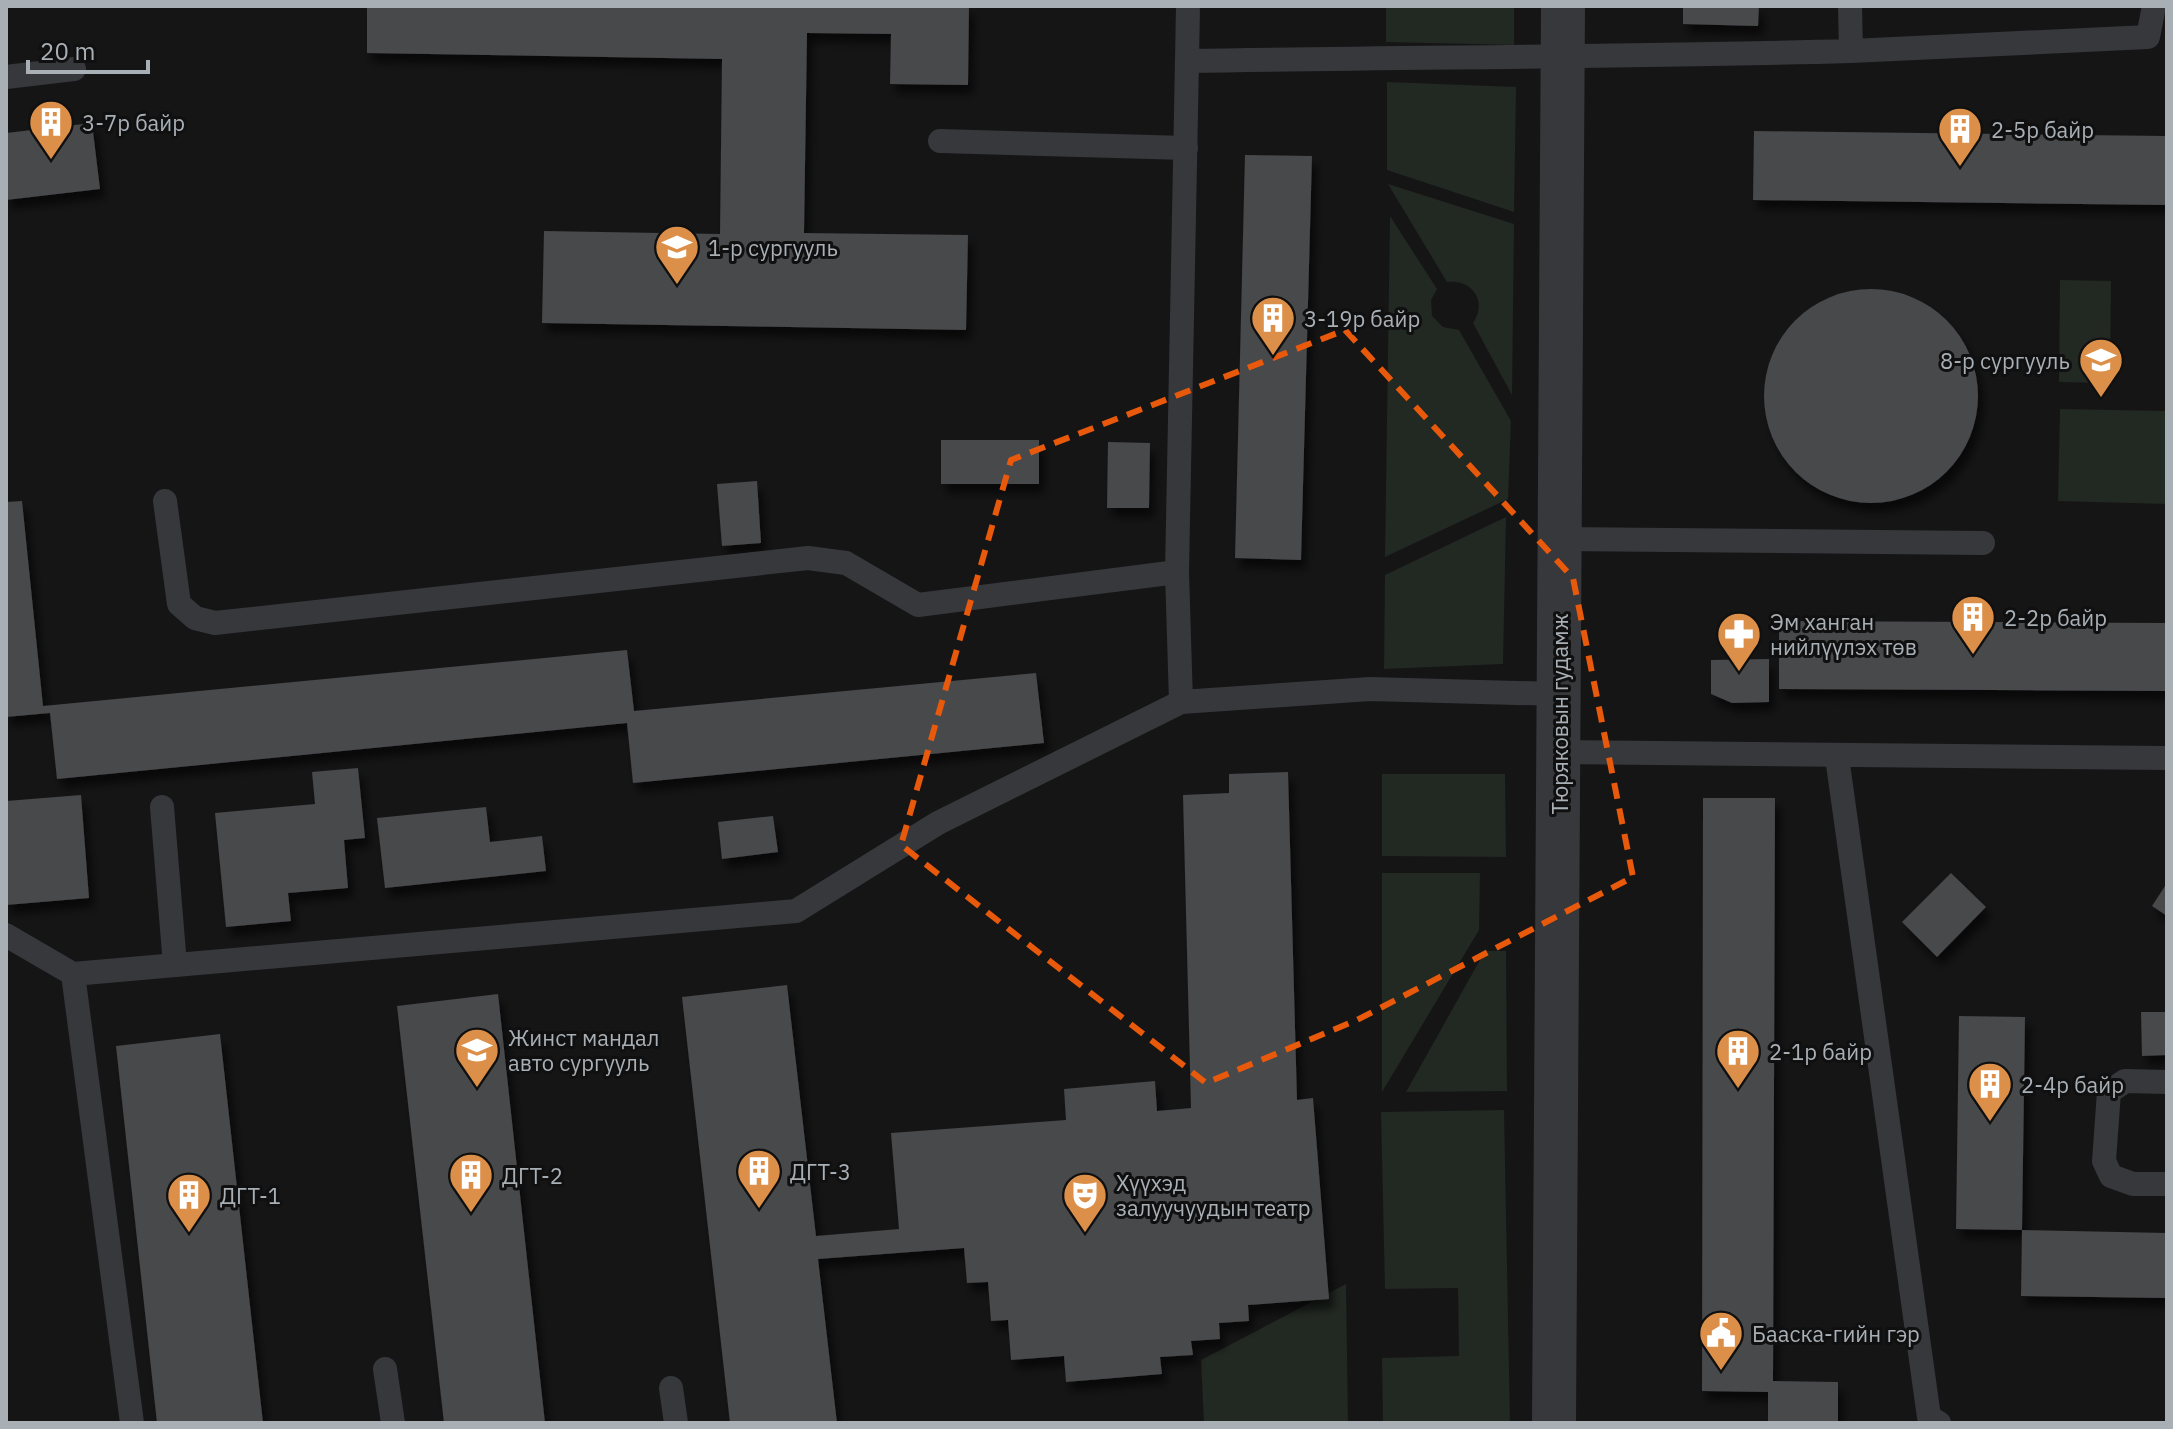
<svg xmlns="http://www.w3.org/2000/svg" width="2173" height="1429" font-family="'IBM Plex Sans',sans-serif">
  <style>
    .green { fill: #222822 }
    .building { fill: #47484b; filter: url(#shadow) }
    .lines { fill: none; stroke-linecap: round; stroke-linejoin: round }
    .service { stroke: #36383b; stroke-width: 24 }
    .minor { stroke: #36383b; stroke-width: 44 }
    .marked { fill: none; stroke: #e8590c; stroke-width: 6; stroke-dasharray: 16 10; stroke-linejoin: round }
    .labels { text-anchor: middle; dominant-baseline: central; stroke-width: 6; stroke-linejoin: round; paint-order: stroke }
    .poi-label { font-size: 22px; fill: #a8afb5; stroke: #101011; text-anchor: start }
    .street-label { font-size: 22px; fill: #a8afb5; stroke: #101011 }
  </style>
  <defs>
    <filter id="shadow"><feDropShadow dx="5" dy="9" stdDeviation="4" flood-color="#0009"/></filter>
  </defs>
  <rect width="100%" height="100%" fill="#151516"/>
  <g class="green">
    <path d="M1386,6h128v39l-128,-3z"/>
    <path d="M1387,82l129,5 -2,125 -127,-42z"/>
    <path d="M1388,184l126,40 -2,171 -39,-72c15,-22 -1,-44 -26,-41z"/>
    <path d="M1390,216l47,73 -6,11 1,16 11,11 16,3 52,91 -3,78 -123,58z"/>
    <path d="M2060,280l51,1 -1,102 -51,-1z"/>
    <path d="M2060,409l107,2v93l-109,-3z"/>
    <path d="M1506,517l-3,147 -119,5 1,-94z"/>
    <path d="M1382,774h123l1,83 -124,-1z"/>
    <path d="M1382,873h98l-1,57 -97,162z"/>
    <path d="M1485,951h21l1,140 -101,1z"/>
    <path d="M1504,1110l6,313h-127l-1,-65 77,-2 -1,-68 -73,1 -4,-177z"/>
    <path d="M1346,1284l2,139h-144l-3,-63z"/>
  </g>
  <g class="building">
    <path d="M367,6h602l-1,79 -78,-1 1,-50 -84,-1 -3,200 164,2 -2,95 -424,-7 2,-92 176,3 2,-175 -355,-6z"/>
    <path d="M1683,6h76l-1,20 -75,-2z"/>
    <path d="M92,123l8,66 -94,11v-67z"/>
    <path d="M1754,131l413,5v69l-414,-5z"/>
    <path d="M1245,155l67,1 -11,404 -66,-2z"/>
    <circle cx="1871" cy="396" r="107"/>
    <rect x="941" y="440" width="98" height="44"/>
    <path d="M1108,442l42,1 -1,65h-42z"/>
    <path d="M757,481l4,62 -39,3 -5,-62z"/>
    <path d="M22,501l21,205 584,-56 7,61 402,-38 8,70 -411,40 -6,-60 -570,56 -7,-66 -44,4v-215z"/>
    <path d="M1779,621l388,2v68l-388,-2z"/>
    <path d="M1769,659v43l-37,1 -21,-9v-34z"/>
    <path d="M358,768l7,70 -21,2 4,48 -60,5 3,28 -65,6 -11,-114 100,-9 -3,-32z"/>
    <path d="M1288,772l9,328 16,-2 16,201 -81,6 1,16 -30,2 1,16 -29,2 2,14 -33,2 2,17 -96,8 -2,-26 -53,4 -3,-40 -17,1 -3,-39 -21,1 -3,-35 -146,11 19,164h-107l-48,-426 105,-12 29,251 83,-7 -8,-96 175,-13 -2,-31 91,-8 2,30 34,-3 -8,-313 46,-2v-19z"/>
    <path d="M81,795l8,103 -83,7v-104z"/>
    <path d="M1703,798h72l-2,583 65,1v41h-70v-31l-66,-1z"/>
    <path d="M486,807l4,35 52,-6 4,35 -161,17 -8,-70z"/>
    <path d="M773,816l5,36 -56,7 -4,-37z"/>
    <path d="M1951,873l35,34 -49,50 -35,-35z"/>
    <path d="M2167,883v33l-15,-10z"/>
    <path d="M498,994l47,429h-101l-47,-417z"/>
    <path d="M2141,1012h26v43l-25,1z"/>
    <path d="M1959,1016l66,1 -3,213 -66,-1z"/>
    <path d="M220,1034l43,389h-106l-41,-377z"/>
    <path d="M2022,1230l145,3v65l-146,-2z"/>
  </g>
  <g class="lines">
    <g class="service">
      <path d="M1188,6l-1,55c221,-4 442,-4 664,-10l-1,-45"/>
      <path d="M1851,51l297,-14 6,-31"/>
      <path d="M1187,61l-10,511 4,130 189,-13 188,5"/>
      <path d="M6,77l68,-8"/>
      <path d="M940,141l246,7"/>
      <path d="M165,501l14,103 16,14 20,5 593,-65 38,5 72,42 259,-33"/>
      <path d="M1560,539l423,4"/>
      <path d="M1558,752l609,6"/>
      <path d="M1837,757l92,660 10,6"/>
      <path d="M162,807l13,158"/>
      <path d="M6,935l67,39 723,-63 142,-88 243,-121"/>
      <path d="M73,974l59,449"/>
      <path d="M2167,1082l-42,-1 -16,11 -5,69 7,15 22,8h34"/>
      <path d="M385,1369l8,54"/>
      <path d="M671,1388l5,35"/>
    </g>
    <path class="minor" d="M1554,1423l9,-1417"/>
  </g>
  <path class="marked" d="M1345,330l228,248 60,299 -276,143 -151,63 -305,-238 110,-385z"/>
  <defs>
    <g id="building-pin" transform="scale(2.3)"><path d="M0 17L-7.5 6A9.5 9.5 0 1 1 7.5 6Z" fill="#dc8f48" stroke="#101011"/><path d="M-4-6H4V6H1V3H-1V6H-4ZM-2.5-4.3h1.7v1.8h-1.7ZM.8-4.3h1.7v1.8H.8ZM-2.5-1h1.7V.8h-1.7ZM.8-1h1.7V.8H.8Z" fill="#fff"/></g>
    <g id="school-pin" transform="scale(2.3)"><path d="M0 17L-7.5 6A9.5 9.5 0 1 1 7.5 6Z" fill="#dc8f48" stroke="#101011"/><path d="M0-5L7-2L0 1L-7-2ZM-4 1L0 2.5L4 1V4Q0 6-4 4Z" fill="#fff"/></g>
    <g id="pharmacy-pin" transform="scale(2.3)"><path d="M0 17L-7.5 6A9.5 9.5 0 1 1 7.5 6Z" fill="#dc8f48" stroke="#101011"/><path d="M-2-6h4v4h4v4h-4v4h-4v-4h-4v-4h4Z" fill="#fff"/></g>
    <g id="theatre-pin" transform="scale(2.3)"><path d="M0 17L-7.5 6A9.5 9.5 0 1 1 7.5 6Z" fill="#dc8f48" stroke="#101011"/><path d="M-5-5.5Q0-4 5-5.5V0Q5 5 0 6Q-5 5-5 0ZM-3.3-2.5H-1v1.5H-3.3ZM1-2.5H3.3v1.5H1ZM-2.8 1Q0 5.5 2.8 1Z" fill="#fff"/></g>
    <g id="civic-pin" transform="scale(2.3)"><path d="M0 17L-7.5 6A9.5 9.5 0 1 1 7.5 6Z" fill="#dc8f48" stroke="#101011"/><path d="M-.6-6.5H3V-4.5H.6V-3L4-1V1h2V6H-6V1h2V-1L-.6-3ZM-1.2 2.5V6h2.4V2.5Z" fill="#fff"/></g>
  </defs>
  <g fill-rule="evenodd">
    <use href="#building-pin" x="51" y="122"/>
    <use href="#building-pin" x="1960" y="129"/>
    <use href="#school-pin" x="677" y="247"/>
    <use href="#building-pin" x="1273" y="318"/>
    <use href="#school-pin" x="2101" y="360"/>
    <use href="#building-pin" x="1973" y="617"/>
    <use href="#pharmacy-pin" x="1739" y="634"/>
    <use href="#school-pin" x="477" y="1050"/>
    <use href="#building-pin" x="1738" y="1051"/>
    <use href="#building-pin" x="1990" y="1084"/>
    <use href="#building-pin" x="759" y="1171"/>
    <use href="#building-pin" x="471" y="1175"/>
    <use href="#building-pin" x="189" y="1195"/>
    <use href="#theatre-pin" x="1085" y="1195"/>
    <use href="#civic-pin" x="1721" y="1333"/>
  </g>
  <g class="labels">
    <g class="poi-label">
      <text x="82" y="122">3-7р байр</text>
      <text x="1991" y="129">2-5р байр</text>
      <text x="708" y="247">1-р сургууль</text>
      <text x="1304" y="318">3-19р байр</text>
      <text x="2070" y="360" text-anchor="end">8-р сургууль</text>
      <text x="2004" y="617">2-2р байр</text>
      <text x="1770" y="621">Эм ханган<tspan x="1770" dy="25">нийлүүлэх төв</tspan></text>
      <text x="508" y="1037">Жинст мандал<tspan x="508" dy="25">авто сургууль</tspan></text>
      <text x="1769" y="1051">2-1р байр</text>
      <text x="2021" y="1084">2-4р байр</text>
      <text x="790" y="1171">ДГТ-3</text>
      <text x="502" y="1175">ДГТ-2</text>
      <text x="1116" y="1182">Хүүхэд<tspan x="1116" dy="25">залуучуудын театр</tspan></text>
      <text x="220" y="1195">ДГТ-1</text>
      <text x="1752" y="1333">Бааска-гийн гэр</text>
    </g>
    <g class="street-label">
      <text transform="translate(1559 714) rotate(-90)">Тюряковын гудамж</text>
    </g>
  </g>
  <rect width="2173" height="1429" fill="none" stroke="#a8afb5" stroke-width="16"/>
  <path d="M28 60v12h120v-12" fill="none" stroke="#a8afb5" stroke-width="4"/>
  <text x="40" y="60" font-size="24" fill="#a8afb5" stroke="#101011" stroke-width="6" paint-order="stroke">20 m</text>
</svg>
